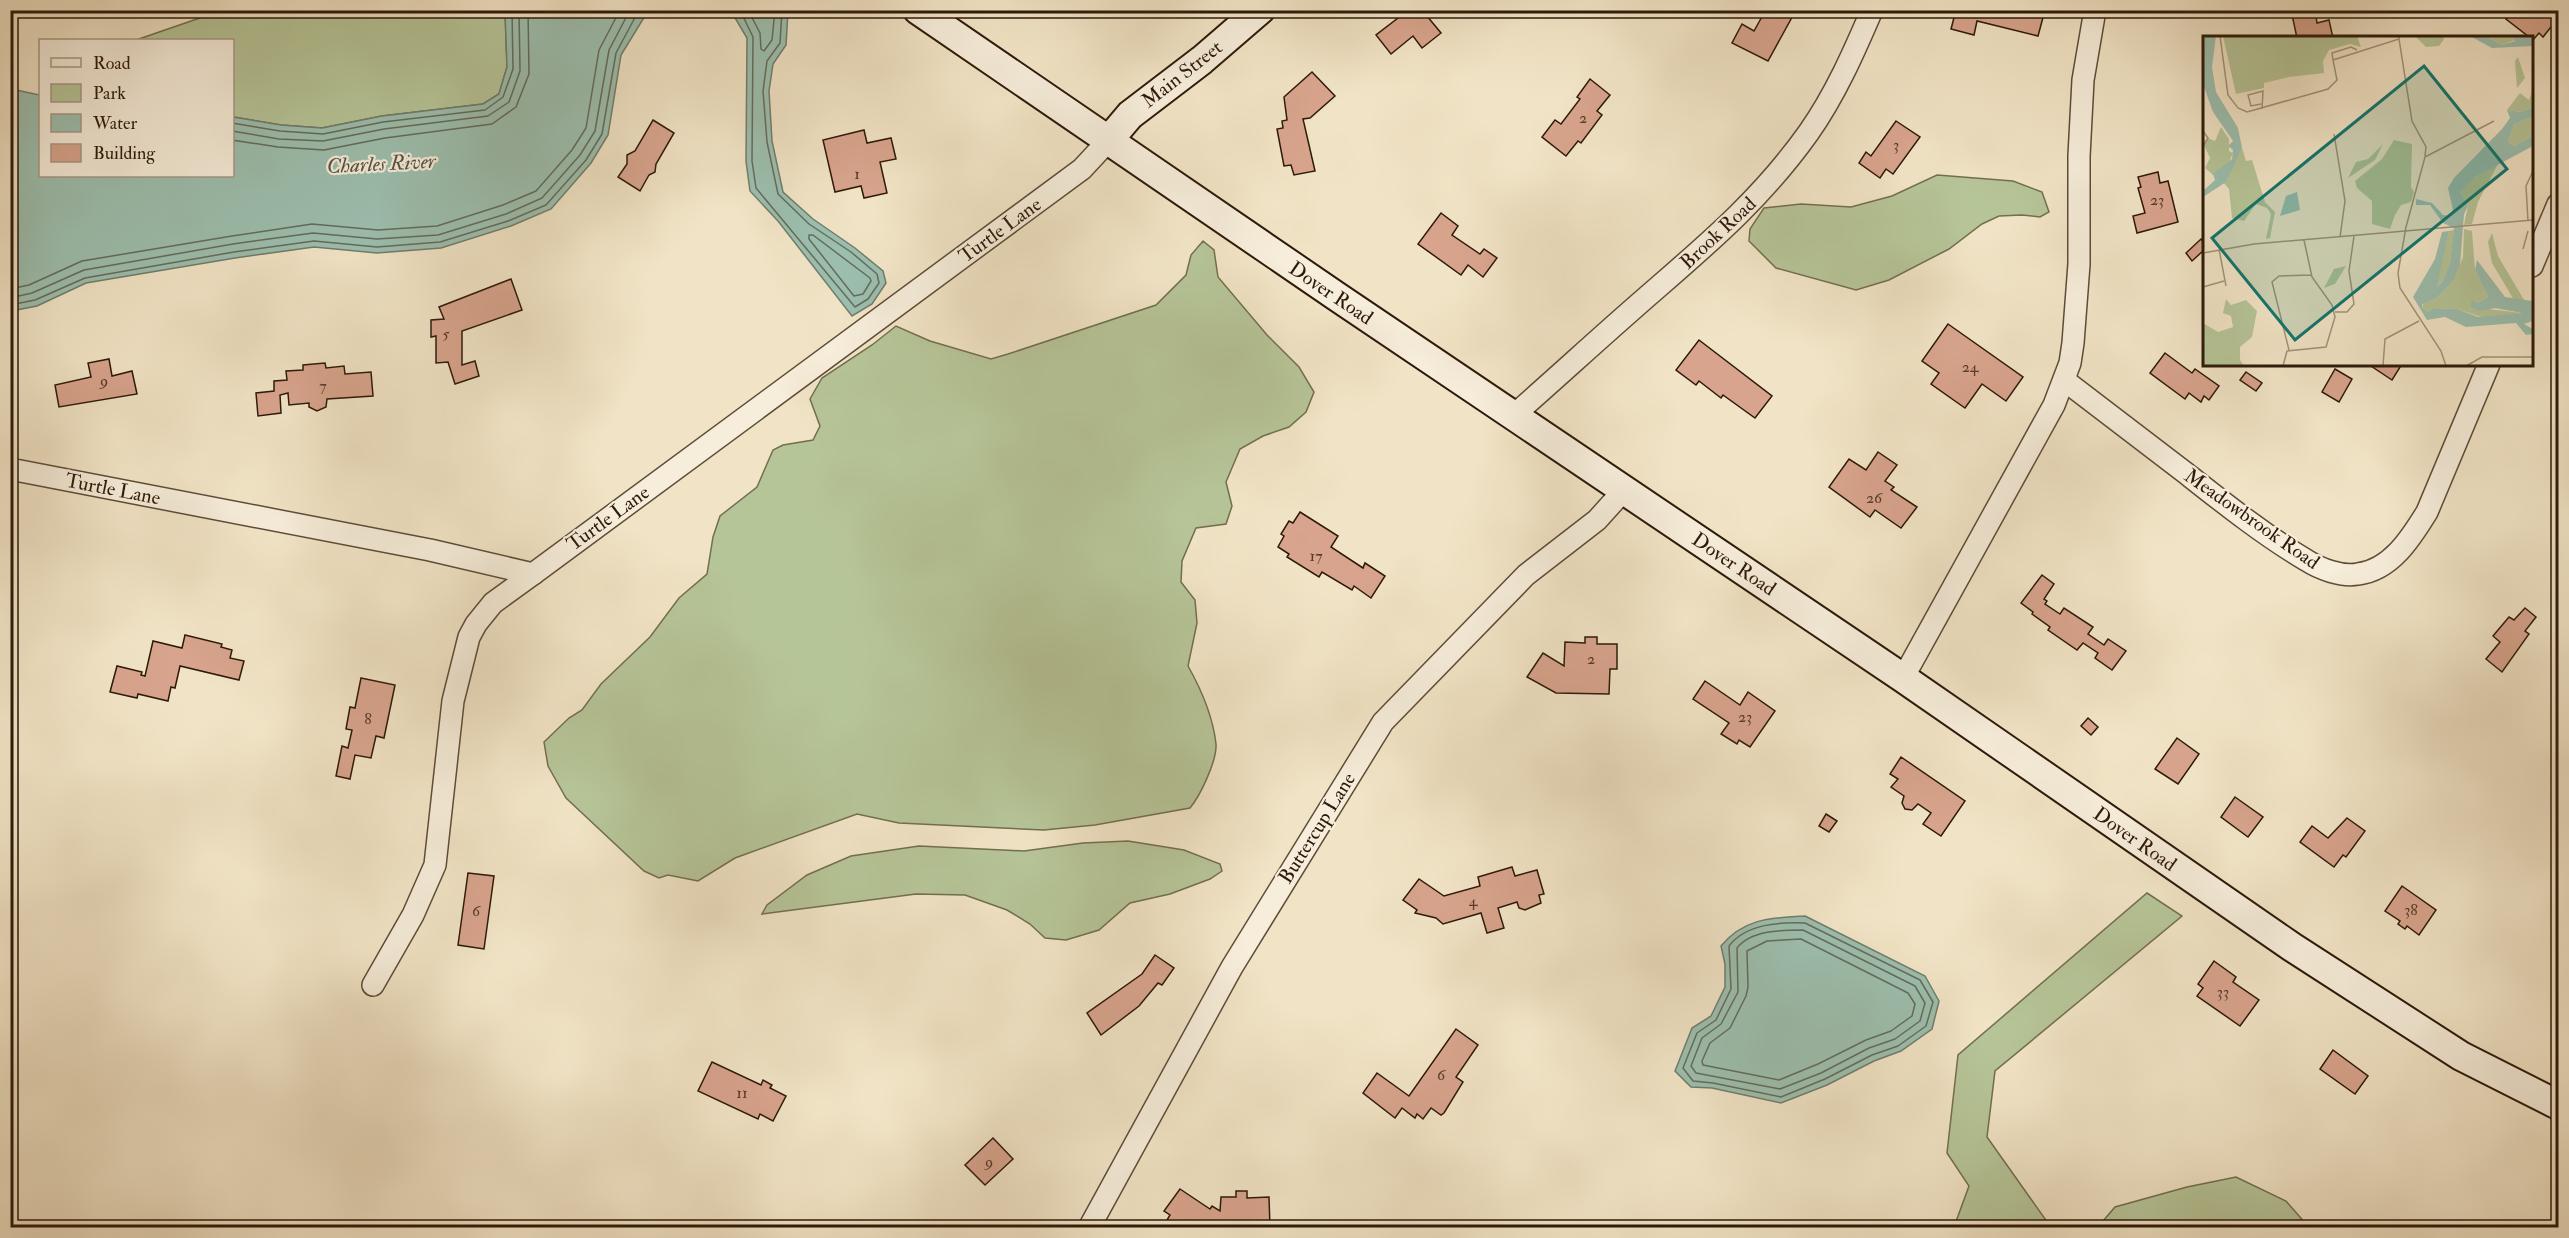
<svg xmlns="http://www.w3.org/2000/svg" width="2569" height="1238" font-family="'IM FELL Double Pica',serif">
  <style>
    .green { fill: #b6c598; stroke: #726f50; stroke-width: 1.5 }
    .water { fill: #9cbfaf; stroke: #707d6d; stroke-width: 1.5 }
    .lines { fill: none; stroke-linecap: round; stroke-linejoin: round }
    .shore { stroke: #646c5c; stroke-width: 1.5 }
    .building { fill: #d8a48d; stroke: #2d1909; stroke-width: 1.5 }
    .street-casing { stroke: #5e4c38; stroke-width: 24 }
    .secondary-casing { stroke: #2d1909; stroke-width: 32 }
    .street { stroke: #f6edda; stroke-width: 21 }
    .secondary { stroke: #f6edda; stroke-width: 28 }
    .labels { text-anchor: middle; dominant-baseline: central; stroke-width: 4.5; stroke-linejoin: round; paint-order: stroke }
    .number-label { font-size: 16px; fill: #583c2a }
    .street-label { font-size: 20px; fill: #2d1909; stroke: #f6edda }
    .water-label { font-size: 21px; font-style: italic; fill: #545343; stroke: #f6edda }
    .inset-road { fill: none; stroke: #a3937a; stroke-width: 1.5 }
    .view { fill: #0f766e; fill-opacity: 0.15; stroke: #0f766e; stroke-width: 3 }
    .inset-edge { fill: none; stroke: #2d1909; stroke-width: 3 }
  </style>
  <rect width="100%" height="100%" fill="#f1e4c6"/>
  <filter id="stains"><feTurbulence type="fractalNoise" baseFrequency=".00333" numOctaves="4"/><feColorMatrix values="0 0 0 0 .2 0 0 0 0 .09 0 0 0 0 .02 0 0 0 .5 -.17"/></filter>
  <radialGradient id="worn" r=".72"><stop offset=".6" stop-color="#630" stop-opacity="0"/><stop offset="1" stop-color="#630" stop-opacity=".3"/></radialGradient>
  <g class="green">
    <path d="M220,11h285l2,56 -8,27 -16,10 -101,12 -60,12 -41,-3 -48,-8 -1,-77h-96z"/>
    <path d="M1937,175l76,6 29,11 7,20 -9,5 -18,-2 -23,1 -17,8 -33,25 -60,31 -33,10 -80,-22 -27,-27 1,-12 14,-21 37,-4 50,3 41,-11z"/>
    <path d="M1203,241l11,9 4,27 49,58 32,32 15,25 -8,20 -17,15 -26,9 -23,13 -14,33 6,24 -6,18 -30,4 -14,33 -1,21 14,18 2,23 -9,43c13,23 25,51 28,78 1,17 -16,52 -26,64l-95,17 -51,5 -145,-7 -42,-9 -122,44 -37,23 -30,-6 -9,3 -15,-7 -78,-73 -18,-32 -4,-24 25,-24 13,-8 19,-26 49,-47 29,-39 28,-24 6,-37 7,-21 37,-29 16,-37 10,-5 30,-5 7,-14 -10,-27 12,-21 50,-33 24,-19 34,15 61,18 17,-5 148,-49 30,-30 5,-20z"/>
    <path d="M1128,841l56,9 36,14 2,7 -12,8 -40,15 -40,9 -31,27 -33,10 -21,-2 -15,-14 -23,-14 -42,-15 -49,-1 -154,20 5,-9 40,-30 44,-19 68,-10 105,5 59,-8z"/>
    <path d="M2147,893l35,23 -187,155 -8,66 63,89 53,-5 12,-14 72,-20 49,-10 50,24 21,24v2h-353l15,-41 -22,-33 11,-98z"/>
  </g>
  <g class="water">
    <path d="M505,11h143l-27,44 -13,80 -17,28 -40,46 -40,17 -70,22 -64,5 -63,-6 -79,11 -149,25 -49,23 -26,5v-222l29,6v81h192l1,-59 48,8 41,3 60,-12 101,-12 16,-10 8,-27z"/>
    <path d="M731,11h57l-2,34 -13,19 -4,27 3,50 11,51 30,27 42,29 28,23 3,12 -14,21 -20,12 -74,-95 -28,-30 -4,-30 1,-123z"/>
    <path d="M1805,916l120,60 14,25 -7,28 -31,22 -27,10 -47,24 -46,18 -69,-15 -21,-1 -16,-16 17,-43 19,-12 14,-29v-23l-4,-18c23,-28 50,-28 84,-30z"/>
  </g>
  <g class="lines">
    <g class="shore">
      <path d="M740,10l13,27 -1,124 4,27 99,119 13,-8 11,-16 -2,-9 -26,-22 -42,-28 -31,-30 -11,-52 -4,-51 4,-30 13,-18 2,-33"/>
      <path d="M748,10l12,23 1,16 3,2 8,-11 3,-30"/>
      <path d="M232,123l48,8 43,3 60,-12 102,-12 18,-13 10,-28 -1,-59"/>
      <path d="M232,131l47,8 44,2 61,-12 104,-13 21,-14 11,-31 -1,-61"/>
      <path d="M232,140l46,7 46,3 61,-12 107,-14 24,-17 13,-33 -1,-64"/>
      <path d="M809,235h4l57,43 1,3 -8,13 -9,2 -45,-57z"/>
      <path d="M10,289l19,-4 53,-24 150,-25 80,-12 66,6 59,-4 66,-21 33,-14 36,-41 14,-22 13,-78 21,-40"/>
      <path d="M10,298l22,-5 52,-23 149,-26 80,-11 64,6 61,-4 68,-21 36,-16 38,-43 15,-24 14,-81 21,-40"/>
      <path d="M10,305l25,-5 50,-22 149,-26 80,-11 63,6 63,-5 68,-21 38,-16 40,-45 16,-26 14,-81 23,-43"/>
      <path d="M1805,923l115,57 13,22 -7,24 -28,20 -26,9 -47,24 -44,18 -68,-14 -20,-2 -10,-13 14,-35 19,-13 15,-31 -2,-43c17,-22 49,-24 76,-23z"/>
      <path d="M1803,930l112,56 10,17 -5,18 -25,18 -26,9 -48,25 -41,16 -84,-16 -5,-7 11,-28 19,-14 17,-32 -1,-44c14,-18 45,-18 66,-18z"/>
      <path d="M1801,939l107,54 7,11 -3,12 -21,15 -25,9 -48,24 -39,16 -76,-15 -1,-4 8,-18 20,-15 16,-32 2,-9 -1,-36 20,-10z"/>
    </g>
  </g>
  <g class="building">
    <path d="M1395,10h39l-7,6 14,17 -19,15 -9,-12 -22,18 -15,-19 22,-17z"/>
    <path d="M1773,10h23l-28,51 -36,-18 10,-19 12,7 10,-18 6,4z"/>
    <path d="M1956,10h89l-7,26 -61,-15 -3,14 -23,-6z"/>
    <path d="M2291,10h24l2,13 12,-3 4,18h-36z"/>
    <path d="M2508,10h43l7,8 -15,19 -4,-4 -6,7 -27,-21 5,-7z"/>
    <path d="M1312,72l23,24 -25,22 -7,1 12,52 -21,4 -3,-10 -7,1 -7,-37 6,-1 -1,-7 5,-1 -3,-23z"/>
    <path d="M1590,79l20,16 -13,16 5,4 -21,28 -3,-2 -12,15 -24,-19 13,-17 6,4 19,-25 -3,-2z"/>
    <path d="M653,120l21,13 -18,31 -1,8 -6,3 -9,16 -22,-14 9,-13v-9l8,-4z"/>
    <path d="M1896,121l24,16 -27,37 -7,-5 -6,9 -21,-15 7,-11 5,4z"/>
    <path d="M864,130l3,13 24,-5 5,21 -16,3 7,31 -23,5 -3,-12 -26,6 -12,-52z"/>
    <path d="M2158,172l2,11 8,-2 10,41 -41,11 -4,-17 12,-3 -7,-25 3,-1 -3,-10z"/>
    <path d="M1441,213l17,13 -6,9 28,19 4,-5 13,9 -14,19 -15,-12 -7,10 -43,-31z"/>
    <path d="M2201,239l3,4v7l-12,11 -6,-8z"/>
    <path d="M511,279l11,31 -60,21v34l13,-4 4,15 -24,8 -7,-22 -12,1v-27l-5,1v-17l13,-1 -5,-12z"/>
    <path d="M1948,324l75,53 -17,24 -24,-17 -17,24 -34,-24 8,-11 -17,-12z"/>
    <path d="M1699,340l73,56 -17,22 -32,-23 -2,3 -22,-17 -3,4 -20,-15z"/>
    <path d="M2165,353l27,20 3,-4 24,17 -10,14 -5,-4 -3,6 -12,-9 -4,6 -35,-26z"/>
    <path d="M109,359l3,17 20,-5 5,23 -78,13 -4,-22 36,-8 -3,-14z"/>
    <path d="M325,363l1,5 18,-2 1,8 26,-2 2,24 -46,3 -1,8 -9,4 -8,-4v-4l-20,2 -1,-12 -8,2 1,18 -23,3 -2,-23 18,-2v-10l13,-1 -1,-9 17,-1v-5z"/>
    <path d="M2368,364h34l-10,16z"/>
    <path d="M2335,369l17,10 -13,23 -17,-10z"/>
    <path d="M2246,372l16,11 -6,8 -16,-11z"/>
    <path d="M1878,452l19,13 -12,16 9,6 -3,3 26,17 -16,21 -26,-18 -5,7 -41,-30 20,-28 17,11z"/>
    <path d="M1300,512l38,24 -7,11 32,21 2,-5 20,13 -14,22 -17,-12 -2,4 -30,-18 -3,5 -32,-20 2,-3 -11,-7 6,-11 -3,-2 8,-13 4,2z"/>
    <path d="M2042,575l12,9 -10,15 3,2 -2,3 15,10 4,-6 29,19 -5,7 16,11 4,-6 18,12 -14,19 -17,-12 3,-5 -15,-10 -6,7 -29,-20 2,-3 -18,-13 1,-2 -12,-9z"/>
    <path d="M2525,608l11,9 -11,14 4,3 -27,38 -16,-13 14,-17 -7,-6 16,-19 5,3z"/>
    <path d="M185,635l37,9 -1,3 11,3 -2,8 14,3 -5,19 -59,-14 -5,22 -4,-1 -3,14 -30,-7 -1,4 -27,-6 7,-26 25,6 -1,3 4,1 8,-35 29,7z"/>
    <path d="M1585,637h12v7h20v25h-7l-1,25 -53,-1 -29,-16 16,-24 21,13 1,-24 20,1z"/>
    <path d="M361,678l34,7 -11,53 -8,-2 -5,22 -16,-3 -5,24 -14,-3 6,-30 6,2 4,-18 -6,-1 4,-22 5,1z"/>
    <path d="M1705,681l35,24 8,-13 27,19 -25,36 -11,-7 -2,4 -16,-10 8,-11 -36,-24z"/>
    <path d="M2088,718l10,9 -7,8 -10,-9z"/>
    <path d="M2177,738l22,16 -21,30 -23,-15z"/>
    <path d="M1901,757l64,44 -24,35 -18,-12 8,-11 -13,-9 -6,6 -7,-1 -3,-6 2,-7 -13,-9 7,-8 -8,-5z"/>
    <path d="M2235,797l28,20 -15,20 -27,-20z"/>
    <path d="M1826,814l11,7 -8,11 -10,-6z"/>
    <path d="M2347,818l18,13 -19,26 -3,-2 -9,12 -34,-25 12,-16 16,12z"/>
    <path d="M1512,867l3,9 22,-6 7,24 -5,1 2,8 -16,7 -6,-2 -2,-6 -19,6 6,20 -17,5 -6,-20 -38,11 -7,-6 -21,-5 2,-3 -14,-10 16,-21 25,17 36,-10 -2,-9z"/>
    <path d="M468,873l26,3 -10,73 -26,-4z"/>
    <path d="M2402,886l34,24 -17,25 -12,-9 -2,3 -7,-5 2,-3 -15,-10z"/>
    <path d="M1155,955l19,13 -12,17 -4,-2 -19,23 -38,29 -14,-22 55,-39z"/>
    <path d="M2214,961l22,16 -3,5 26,18 -19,26 -43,-30 6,-8 -5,-4z"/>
    <path d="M1456,1029l22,16 -22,32 7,5 -19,31 -3,2 -10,-7 -8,11 -6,-5 -2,4 -13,-10 -7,10 -32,-25 14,-20 32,23z"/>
    <path d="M2333,1050l35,26 -13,18 -35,-25z"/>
    <path d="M712,1062l49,23 2,-5 9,5 -2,3 16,8 -13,25 -13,-7 -2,5 -60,-28z"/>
    <path d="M993,1138l20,21 -28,26 -20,-20z"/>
    <path d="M1180,1189l30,20 2,-3 8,5 1,-14h15v-6h11v7l22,-1 1,31h-78l-11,-7 -3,6 -11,-7 3,-5 -6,-4z"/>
  </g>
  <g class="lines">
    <g class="street-casing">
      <g id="street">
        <path d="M2532,266l26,-62"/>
        <path d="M2064,380c41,31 82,63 123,94 38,30 77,61 119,86 14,9 35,17 52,14 33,-4 53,-36 69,-62l62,-148"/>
        <path d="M1514,415c40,-35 79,-71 119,-106 66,-58 125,-105 176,-177 26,-37 45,-80 63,-122"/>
        <path d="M10,469l420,81 103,24 549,-405 26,-28"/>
        <path d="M1903,678l151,-273 16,-42 3,-20 6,-79v-108l4,-76 12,-70"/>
        <path d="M373,985l40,-70 22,-50 18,-164 16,-64 7,-13 17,-21 40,-29"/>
        <path d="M1089,1228l143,-261 151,-245 143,-147 71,-55 27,-30"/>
      </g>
    </g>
    <g class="secondary-casing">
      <g id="secondary">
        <path d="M918,10l418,286 567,382 389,269 169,109 97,49"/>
        <path d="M1108,141l22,-26 72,-55 58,-50"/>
      </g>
    </g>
    <use href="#street" class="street"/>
    <use href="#secondary" class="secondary"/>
  </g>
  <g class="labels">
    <g class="number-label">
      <text x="1583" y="118">2</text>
      <text x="1896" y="145">3</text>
      <text x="857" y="174">1</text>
      <text x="2157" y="200">23</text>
      <text x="446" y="334">5</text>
      <text x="1970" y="367">24</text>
      <text x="104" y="381">9</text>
      <text x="323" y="386">7</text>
      <text x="1874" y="498">26</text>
      <text x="1316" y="556">17</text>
      <text x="1591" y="659">2</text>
      <text x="1745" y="717">23</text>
      <text x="368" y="719">8</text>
      <text x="1473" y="901">4</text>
      <text x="2411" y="910">38</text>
      <text x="476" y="911">6</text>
      <text x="2223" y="992">33</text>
      <text x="1441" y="1075">6</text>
      <text x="742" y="1093">11</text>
      <text x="989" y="1162">9</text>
    </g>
    <g class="street-label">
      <text transform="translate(1182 74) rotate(-38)">Main Street</text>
      <text transform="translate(1000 230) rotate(-36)">Turtle Lane</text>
      <text transform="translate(1718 233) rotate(-43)">Brook Road</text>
      <text transform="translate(1331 293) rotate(34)">Dover Road</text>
      <text transform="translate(113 489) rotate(11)">Turtle Lane</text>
      <text transform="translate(608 518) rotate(-36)">Turtle Lane</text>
      <text transform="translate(2252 519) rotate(35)">Meadowbrook Road</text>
      <text transform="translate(1734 564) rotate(34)">Dover Road</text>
      <text transform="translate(1317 828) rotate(-58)">Buttercup Lane</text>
      <text transform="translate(2135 839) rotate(35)">Dover Road</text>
    </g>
    <g class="water-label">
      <text transform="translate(381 164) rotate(-3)">Charles River</text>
    </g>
  </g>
  <g transform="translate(2203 36)">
    <rect width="330" height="330" fill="#f1e4c6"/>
    <path d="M20,0h134l4,11 -11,-3 -21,6 -6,11 1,12 -35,4 -25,6v5l-28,6zM212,0h28l1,3 -5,7 -13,1zM282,0h28l2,4 -13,5zM315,21l7,21 -8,10 -2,-27zM330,53v18l-12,5 -14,-2 13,-17 9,7zM330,80v20l-19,10 -6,-4 6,-17zM18,91l8,12v12l4,2 -8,18 -12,4 -8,-7 5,-10 -7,-15 5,-5 7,3zM191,104l18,4 -1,43 3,5 -3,10 -10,3 -6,10 -5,14 -18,-5v-23l-15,-13 -2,-7 27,-22zM180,108l-8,16 -27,18 8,-16 12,-3zM39,112l4,13 6,-1 13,42 10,10 -5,26 -4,1 5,-25 -4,-6 -11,-4 -12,17 -12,-3 -3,-29 -6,-7zM296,126l-21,40 -6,22 -8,1 4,-19 -8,-14 12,-13zM261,193l8,2 3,39 13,27 -11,6 -6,-3 17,9 34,4 -38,5 -27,-9 -20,-1 -8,4 -6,-2v-9l15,-4 16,-17 9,-23zM251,194l-4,33 -8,19 -6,4 13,-55zM289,197l6,23 26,44h-10l-22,-37 -4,-21zM143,230l-11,18 -11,4 10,-19zM23,263l5,6 15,-5 11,11 -5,26 -12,10v13l4,6h-41v-43l15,9 15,-5 -2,-11 -8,-3z" fill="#b6c598"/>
    <path d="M0,0h13l-4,31 4,25 22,36 4,20 -16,34 -23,15v-6l12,-11 -2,-6 19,-15 1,-9 -5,-4 5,-5 -20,-29 -10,-28zM267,0h15l17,9 13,-4 -2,-5h20v10l-41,2zM330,71v9l-19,9 -6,17 6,4 19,-10v10l-58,31 -15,15 8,14 -4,8 -4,51 -6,15 -16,17 -16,7 1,5 6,3 5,-4 23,1 21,8 44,-4 -27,-5 -15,3 -9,-4v-7l6,3 11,-6 -13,-27 2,-10 28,37 28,4v20l-9,3 9,5v5l-7,1 -10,-12 -50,4 -21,-10 -18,3 -14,-23 22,-38 7,-27 7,-1 -12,55 5,-4 8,-19 4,-35 -11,-5 -13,-18h-14v-6l16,4 11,12 7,1 3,-6 -5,-22 6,-10 48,-49 8,-11 -3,-8 14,2zM94,156l3,18 -20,6 6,-20z" fill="#9cbfaf"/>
    <path class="inset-road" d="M17,0l8,59 10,13 9,4 81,-23 9,-9 -4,-20 66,-21v-3M196,3l13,82 14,26 -1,9M130,24l-1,-7 19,-6 6,3M58,68l-10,2 -3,-11 15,-4 -1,18M0,95l5,7 -5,8M131,98l11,67 -5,36M325,185l-2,-35 7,-15M16,213l7,37M320,213l5,-18M0,217l51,-9 279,-24M0,251l21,-6M132,276h12l7,-8 -5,-33 5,-35M86,314l-17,-68 7,-6 32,-1M80,330l4,-15 39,-4 9,-30 -3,-12 -20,-28 -8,-37M180,330l2,-27 34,-18M243,330l-5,-15 -41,-63 -2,-15 8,-46 19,-70 69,-36M263,330l16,-9h51"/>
    <path class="view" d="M221,30l83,103 -212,171 -83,-102z"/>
    <rect width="330" height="330" class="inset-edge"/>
  </g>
  <rect width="2569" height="1238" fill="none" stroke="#f1e4c6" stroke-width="36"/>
  <rect x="12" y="12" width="2545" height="1214" fill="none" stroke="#2d1909" stroke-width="3"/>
  <rect x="18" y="18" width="2533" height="1202" fill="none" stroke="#2d1909" stroke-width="1.5"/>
  <rect x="39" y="39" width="195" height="138" fill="#f6edda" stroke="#a69886" stroke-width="1.5"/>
  <rect x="51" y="58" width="30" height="9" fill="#f6edda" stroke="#a69886" stroke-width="1.5"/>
  <text x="93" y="69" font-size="18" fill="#2d1909">Road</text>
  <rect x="51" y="84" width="30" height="18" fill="#b6c598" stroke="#a69886" stroke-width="1.5"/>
  <text x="93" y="99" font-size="18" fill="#2d1909">Park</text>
  <rect x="51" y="114" width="30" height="18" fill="#9cbfaf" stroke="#a69886" stroke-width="1.5"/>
  <text x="93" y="129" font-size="18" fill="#2d1909">Water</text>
  <rect x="51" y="144" width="30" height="18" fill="#d8a48d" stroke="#a69886" stroke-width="1.5"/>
  <text x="93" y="159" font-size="18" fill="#2d1909">Building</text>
  <rect width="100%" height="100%" filter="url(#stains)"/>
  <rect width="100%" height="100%" fill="url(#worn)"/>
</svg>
